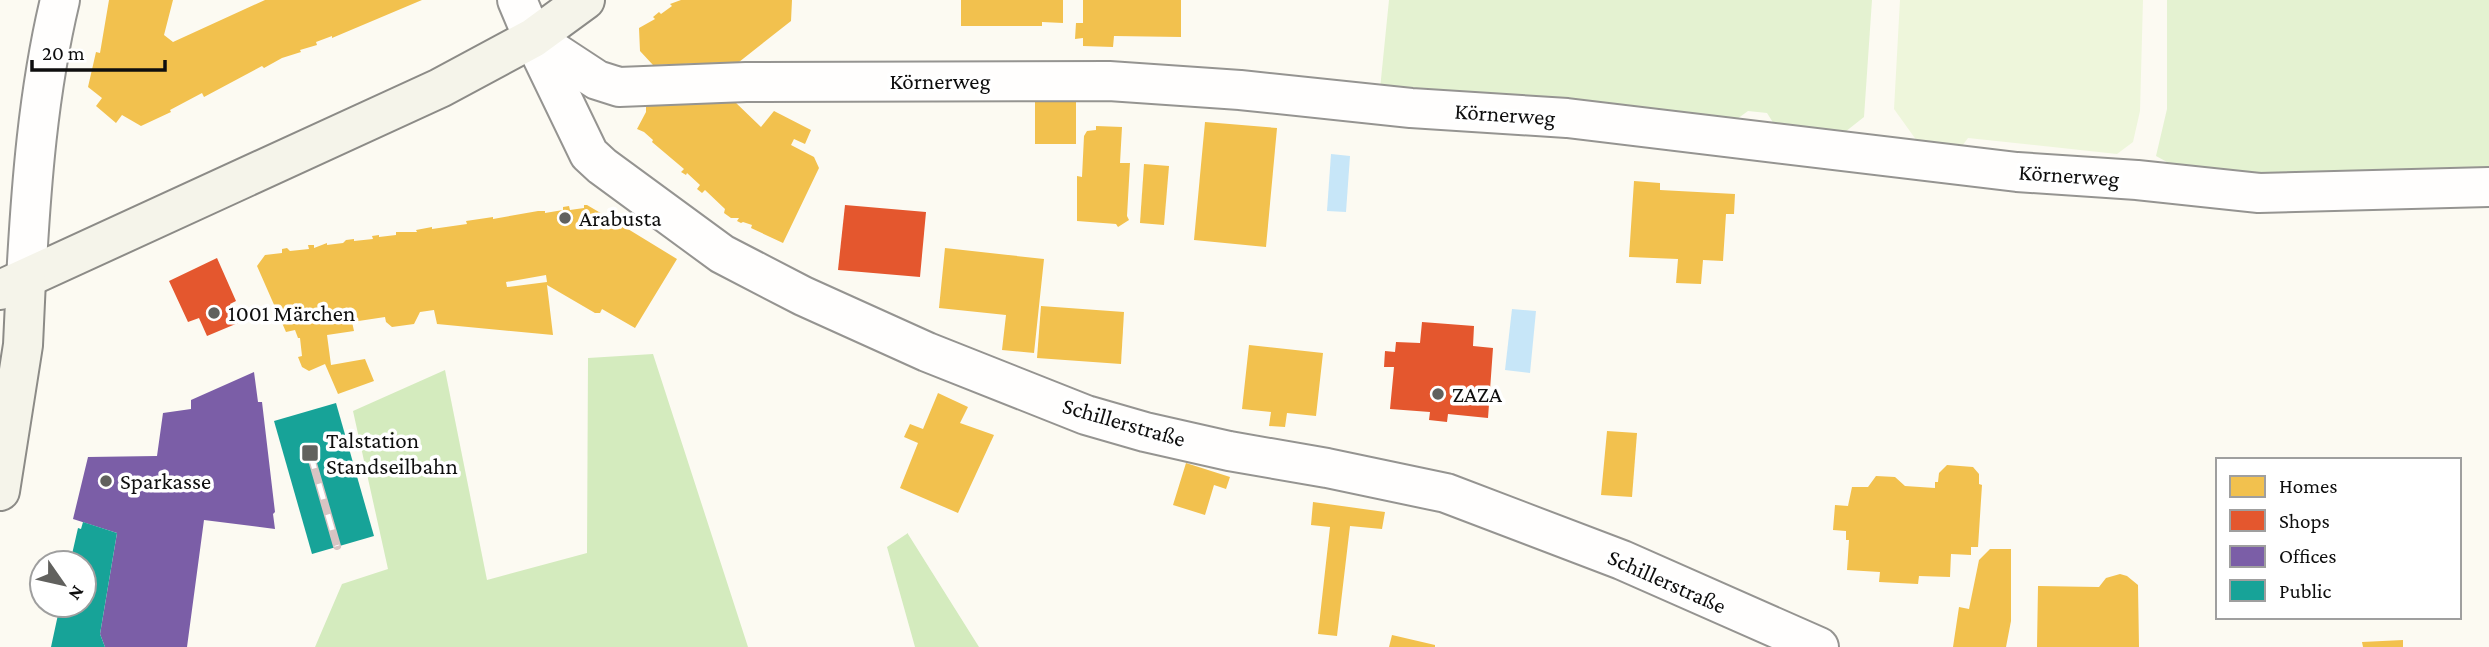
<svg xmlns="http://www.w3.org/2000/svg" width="2489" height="647" font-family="'Crimson Pro',serif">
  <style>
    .green { fill: #e4f2d1 }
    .forest { fill: #d4ebbe }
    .pitch { fill: #eef6db }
    .water { fill: #c7e6f8 }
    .homes { fill: #f2c14e; fill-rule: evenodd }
    .shops { fill: #e4572e }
    .offices { fill: #7b5ea7 }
    .public { fill: #17a398 }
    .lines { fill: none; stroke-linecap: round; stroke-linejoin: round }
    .minor-casing { stroke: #959491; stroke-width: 42 }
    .tertiary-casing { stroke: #959491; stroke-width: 42 }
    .secondary-casing { stroke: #8c8b87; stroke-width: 42 }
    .minor { stroke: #fffefd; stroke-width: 38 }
    .tertiary { stroke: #fffefd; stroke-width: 38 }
    .secondary { stroke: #f5f4ea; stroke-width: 38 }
    .rail-casing { stroke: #d8c4c3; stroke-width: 8 }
    .rail { stroke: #fff; stroke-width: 5; stroke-dasharray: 16; stroke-linecap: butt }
    .poi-dot { fill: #61615e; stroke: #fff; stroke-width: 2.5 }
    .labels { text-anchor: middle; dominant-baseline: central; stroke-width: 7; stroke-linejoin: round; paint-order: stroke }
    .street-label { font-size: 23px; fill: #0e0e0e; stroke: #fff }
    .poi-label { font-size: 23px; fill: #0e0e0e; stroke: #fff; text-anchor: start }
  </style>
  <rect width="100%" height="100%" fill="#fcfaf2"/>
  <g class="green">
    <path d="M1389,0h483l-8,117 -19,15h-66l-12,-19 -19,-2 -22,16 -346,-38z"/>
    <path d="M2167,0h322v171l-236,4 -75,-7 -22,-12 11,-47z"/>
  </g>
  <g class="forest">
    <path d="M653,354l95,293h-433l27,-63 46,-15 -35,-158 92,-41 42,210 100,-27 1,-195z"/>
    <path d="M908,533v1l71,113h-64l-28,-100z"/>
  </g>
  <path class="pitch" d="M1900,0h243l-3,111 -7,31 -16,12 -149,-16 -12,16 -34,-6 -28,-39z"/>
  <g class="water">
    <path d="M1331,154l19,2 -4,56 -19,-1z"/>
    <path d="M1512,309l24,2 -6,62 -25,-3z"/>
  </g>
  <g class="homes">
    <path d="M109,0h64l-9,35 9,7 92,-42h157l-90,38v-2l-16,6 1,3 -17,5 1,2 -19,6 -18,10 -2,-2 -58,31 -2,-4 -32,17 1,2 -30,14 -19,-11 -6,8 -20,-17 6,-8 -14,-11 8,-35 4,1z"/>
    <path d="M681,0h111l-1,21 -52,41 -86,3 -13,-14 -1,-23 16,-9 -2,-2 6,-5 2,2 11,-8 -2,-2z"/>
    <path d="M961,0h102v23l-21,-1v4h-81z"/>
    <path d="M1083,0h98v37l-67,-1 -1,11 -30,-1v-8l-8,1 1,-16h7z"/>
    <rect x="1035" y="100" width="41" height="44"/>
    <path d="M734,101l27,26 13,-16 37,19 -6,14 -11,-5 -3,6 23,12 5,11 -36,75 -32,-15 1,-3 -9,-3 -2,1 -4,-2 2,-3h-8l-7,-5 1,-4 -20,-19 -3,3 -5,-4 3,-4 -13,-12 -1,2 -5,-3 3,-3 -32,-27 1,-2 -9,-8 -7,-3 9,-17v-8z"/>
    <path d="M1205,122l72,6 -11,119 -72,-7z"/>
    <path d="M1096,126l26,1 -2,36h10l-3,53 2,4 -11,7 -2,-3 -39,-3v-45l5,1 2,-41 3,-5 9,-1z"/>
    <path d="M1144,164l25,2 -5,59 -24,-2z"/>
    <path d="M1634,181l26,2v7l75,4 -1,20h-8l-3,47 -20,-1 -2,24 -25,-1 2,-24 -49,-2z"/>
    <path d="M584,205h3l17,10 -2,3 19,11 2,-3 54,33 -42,69 -33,-19 -2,4h-5l-48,-28 6,50 -116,-11 -3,-14 -14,2 -6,12 -22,3 -6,-5 -1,-5 -33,5 2,9 -27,4 4,30 34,-6 9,22 -36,13 -13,-30 -16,7 -7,-4 -4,-10 4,-1 -2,-18h-2l-3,-8 -9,2 -29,-66 8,-11 17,-2v-4l5,-1 3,3 19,-2 -1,-4h6v3l13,-5v2l16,-2 3,-3 8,-1v2l19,-2 -1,-3 7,-1v2l17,-2v-3h21l-1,-2 16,-3v2l35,-5 -1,-3 27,-4v2l45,-8h7v2l18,-3v-3l6,-1 1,4 14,-2zM546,275l1,7 -40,5 -1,-5z"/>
    <path d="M945,248l99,11 -10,94 -32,-3 4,-35 -67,-7z"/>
    <path d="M1041,306l83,6 -3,52 -84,-6z"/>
    <path d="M1249,345l74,8 -7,63 -29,-3 -2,14 -16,-1 2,-14 -29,-3z"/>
    <path d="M938,393l30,14 -8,16 34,12 -36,78 -58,-25 18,-45 -14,-6 6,-13 13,5z"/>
    <path d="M1607,431l30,2 -5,64 -31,-2z"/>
    <path d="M1186,463l44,14 -4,12 -12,-4 -9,30 -32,-10z"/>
    <path d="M1947,465l26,2 6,7v10l3,1 -4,62h-7v8l-20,-1 -1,23 -31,-1 -1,8 -39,-2 1,-10 -33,-2 2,-30h-3v-9l-13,-1 2,-25 13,1 4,-19h16l8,-11 19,1 10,9 30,2v-6h3l1,-9z"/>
    <path d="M1313,502l72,10 -3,17 -32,-3 -13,110 -19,-2 12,-107 -19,-2z"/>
    <path d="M1990,549h21v72l-5,26h-53l6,-40 10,2 10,-49z"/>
    <path d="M2120,574l7,2 11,9 1,62h-102l1,-61 61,1 7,-9z"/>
    <path d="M1392,635l43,10v2h-46z"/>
    <path d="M2403,640v7h-40l-1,-5z"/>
  </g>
  <g class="shops">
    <path d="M845,205l81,7 -6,65 -82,-7z"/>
    <path d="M217,258l19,43 -6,3 8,19 -31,13 -8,-18 -11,4 -19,-41z"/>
    <path d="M1422,322l52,4 -1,20 20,2 -5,70 -40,-4 -1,8 -18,-2 1,-8 -40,-3 4,-42h-10l1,-16 10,1 1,-10 24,1z"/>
  </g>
  <path class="offices" d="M254,372l4,30h4l13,110 -2,2 2,15 -71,-9 -17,127h-82l-5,-13 17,-101 -44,-14 15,-62 69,-1 6,-43 28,-4v-9z"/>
  <g class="public">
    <path d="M336,403l38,133 -62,18 -38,-133z"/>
    <path d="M83,522l34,11 -17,101 5,13h-54l8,-37 3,1 2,-6h20v-42h-14l8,-35 3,1z"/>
  </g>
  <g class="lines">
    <g class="minor-casing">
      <g id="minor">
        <path d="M517,0l16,38 64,42 22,7 127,-5 363,-1 131,9 171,18 156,10 450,54 120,8 122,13 230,-6"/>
        <path d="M26,280c5,-94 12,-188 34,-280"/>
      </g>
    </g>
    <g class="tertiary-casing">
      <path id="tertiary" d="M533,38l56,116 13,12 120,88 81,42 124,56 159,63 59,17 84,19 98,17 119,25 176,67 197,87"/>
    </g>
    <g class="secondary-casing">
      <g id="secondary">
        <path d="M0,290l440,-202 93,-50 52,-38"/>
        <path d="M0,491l23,-146 3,-65"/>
      </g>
    </g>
    <use href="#minor" class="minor"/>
    <use href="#tertiary" class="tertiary"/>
    <use href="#secondary" class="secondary"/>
    <g class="rail-casing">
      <path id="rail" d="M310,453l27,93"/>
    </g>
    <use href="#rail" class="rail"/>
  </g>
  <g class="poi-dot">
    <circle cx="565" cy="218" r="7"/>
    <circle cx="214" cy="313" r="7"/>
    <circle cx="1438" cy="394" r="7"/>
    <rect x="301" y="444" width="18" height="18" rx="3.5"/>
    <circle cx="106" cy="481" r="7"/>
  </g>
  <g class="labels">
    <g class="street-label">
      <text x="940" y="81">Körnerweg</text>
      <text transform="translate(1505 114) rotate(4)">Körnerweg</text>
      <text transform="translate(2069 175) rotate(4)">Körnerweg</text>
      <text transform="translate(1124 422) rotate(16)">Schillerstraße</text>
      <text transform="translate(1667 581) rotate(24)">Schillerstraße</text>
    </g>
    <g class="poi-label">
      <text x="579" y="218">Arabusta</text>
      <text x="228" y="313">1001 Märchen</text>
      <text x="1452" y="394">ZAZA</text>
      <text x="326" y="440">Talstation<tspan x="326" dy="26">Standseilbahn</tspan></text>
      <text x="120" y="481">Sparkasse</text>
    </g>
  </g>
  <rect x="2216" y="458" width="245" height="161" fill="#ffffff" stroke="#9f9f9f" stroke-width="2"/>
  <rect x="2230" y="476" width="35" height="21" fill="#f2c14e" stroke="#9f9f9f" stroke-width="2"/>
  <text x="2279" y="493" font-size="21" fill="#0e0e0e">Homes</text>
  <rect x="2230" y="510" width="35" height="21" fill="#e4572e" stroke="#9f9f9f" stroke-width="2"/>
  <text x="2279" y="528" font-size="21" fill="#0e0e0e">Shops</text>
  <rect x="2230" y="546" width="35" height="21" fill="#7b5ea7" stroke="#9f9f9f" stroke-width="2"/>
  <text x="2279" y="563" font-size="21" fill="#0e0e0e">Offices</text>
  <rect x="2230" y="580" width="35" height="21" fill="#17a398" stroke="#9f9f9f" stroke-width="2"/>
  <text x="2279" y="598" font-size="21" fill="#0e0e0e">Public</text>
  <g transform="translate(63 584) rotate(124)"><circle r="33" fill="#ffffff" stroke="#9f9f9f" stroke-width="2"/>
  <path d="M0-5L12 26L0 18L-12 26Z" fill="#61615e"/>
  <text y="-10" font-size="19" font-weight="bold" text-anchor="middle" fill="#0e0e0e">N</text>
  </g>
  <path d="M32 60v10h133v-10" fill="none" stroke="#0e0e0e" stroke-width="3.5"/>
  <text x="42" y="60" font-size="21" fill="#0e0e0e" stroke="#ffffff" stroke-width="5" paint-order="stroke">20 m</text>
</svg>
